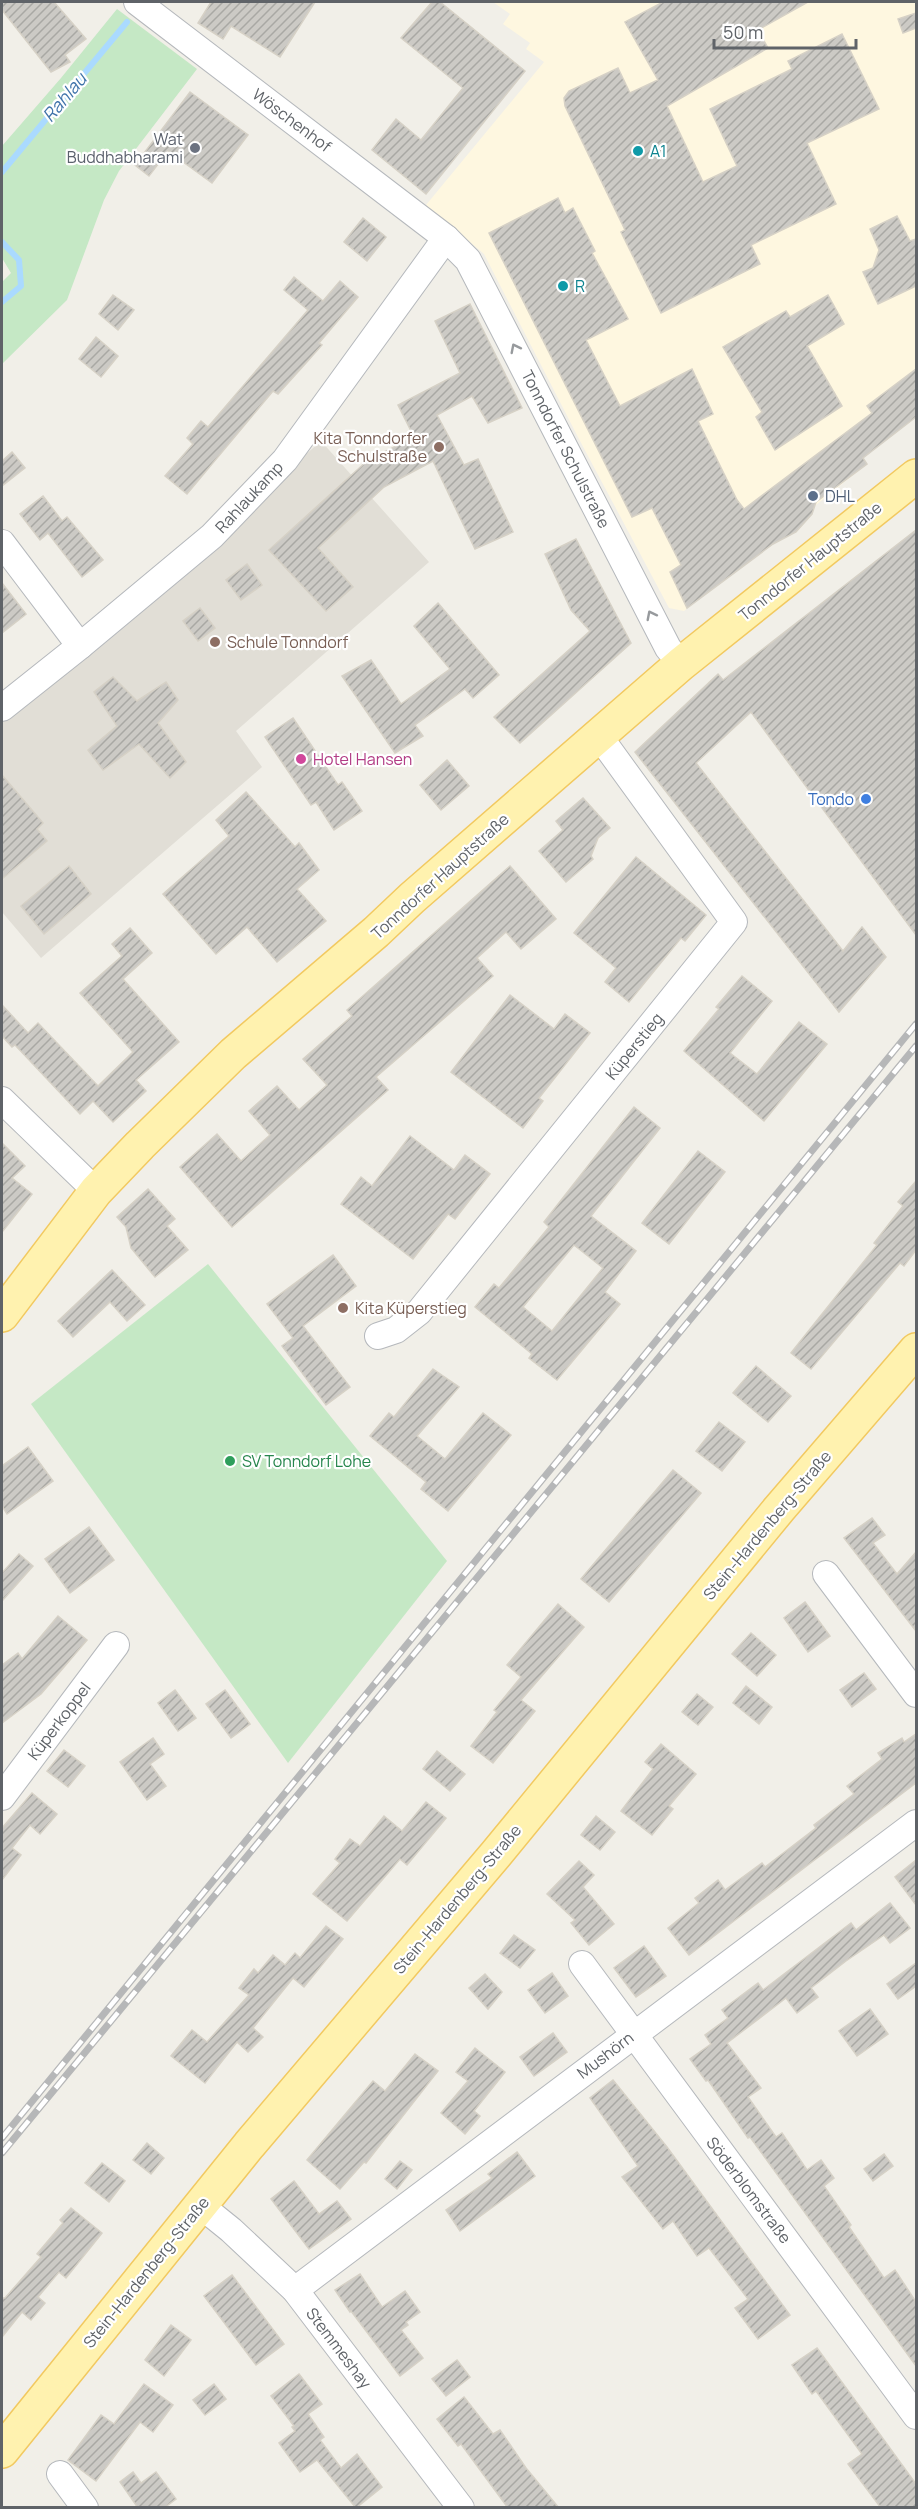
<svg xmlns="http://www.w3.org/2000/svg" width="918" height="2509" font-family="Manrope,sans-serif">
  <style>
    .commercial { fill: #fef7e0 }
    .education { fill: #e1ded6 }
    .green { fill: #c5e8c5 }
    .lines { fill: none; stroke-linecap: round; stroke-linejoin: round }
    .stream { stroke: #aadaff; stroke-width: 6 }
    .building { fill: url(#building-hatch); stroke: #d6d1c6; stroke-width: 1.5; fill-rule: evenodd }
    .minor-casing { stroke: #b5b8bc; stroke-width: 28 }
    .major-casing { stroke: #f2c960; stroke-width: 36 }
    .minor { stroke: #fff; stroke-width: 26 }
    .major { stroke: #fff2af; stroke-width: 33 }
    .rail-casing { stroke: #b6b7b8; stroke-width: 7 }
    .rail { stroke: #fff; stroke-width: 4.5; stroke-dasharray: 14; stroke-linecap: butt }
    .oneway { stroke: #979a9d }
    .worship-dot { fill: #6b7280; stroke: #fff; stroke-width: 2 }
    .culture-dot { fill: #0f9aa8; stroke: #fff; stroke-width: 2 }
    .education-dot { fill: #8d6e63; stroke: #fff; stroke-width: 2 }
    .service-dot { fill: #5c6f8a; stroke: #fff; stroke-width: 2 }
    .hotel-dot { fill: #d1479c; stroke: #fff; stroke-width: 2 }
    .shop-dot { fill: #3f7fe0; stroke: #fff; stroke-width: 2 }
    .leisure-dot { fill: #2e9e5b; stroke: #fff; stroke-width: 2 }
    .labels { text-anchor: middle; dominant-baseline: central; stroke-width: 4.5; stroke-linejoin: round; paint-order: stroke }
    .street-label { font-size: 16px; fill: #5f6368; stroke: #fff }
    .worship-label { font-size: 16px; fill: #5b616d; stroke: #fff; text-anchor: end }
    .culture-label { font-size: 16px; fill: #0d838f; stroke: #fff; text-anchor: start }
    .education-label { font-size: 16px; fill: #785e54; stroke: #fff; text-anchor: start }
    .service-label { font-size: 16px; fill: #4e5e75; stroke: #fff; text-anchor: start }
    .hotel-label { font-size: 16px; fill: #b23c85; stroke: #fff; text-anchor: start }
    .shop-label { font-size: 16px; fill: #366cbe; stroke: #fff; text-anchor: end }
    .leisure-label { font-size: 16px; fill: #27864d; stroke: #fff; text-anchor: start }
    .water-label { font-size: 18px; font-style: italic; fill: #4174aa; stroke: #fff }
  </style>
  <defs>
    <pattern id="building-hatch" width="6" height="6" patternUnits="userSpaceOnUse" patternTransform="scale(1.5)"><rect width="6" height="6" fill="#cccac5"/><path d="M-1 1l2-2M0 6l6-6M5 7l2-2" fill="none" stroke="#a9a8a4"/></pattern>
  </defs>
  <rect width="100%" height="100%" fill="#f1efe8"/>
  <path class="commercial" d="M493,2h423v415l-53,40 4,7 -183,147 -15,-3 -89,-167 -96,-187 -58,-49 118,-143 -18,-13 4,-6 -27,-19 7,-10z"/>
  <path class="education" d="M321,441l108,121 -193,169 26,36 -221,191 -39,-46v-190z"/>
  <g class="green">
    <path d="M117,9l80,60 -78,102 -15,29 -37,100 -65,64v-82l9,-9 -9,-15v-112l59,-68z"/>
    <path d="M208,1264l239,297 -159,202 -257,-359z"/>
  </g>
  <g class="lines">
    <g class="stream">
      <path d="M2,172l125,-150"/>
      <path d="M2,242l17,18 2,26 -19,16"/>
    </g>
  </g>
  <g class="building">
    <path d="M2,2h52l32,37 -21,16 5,7 -19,10 -49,-62z"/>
    <path d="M211,2h104l-35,55 -49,-31 -8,13 -25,-16z"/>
    <path d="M432,2h8l85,69 -99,123 -54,-44 24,-31 25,21 42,-52 -62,-50z"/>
    <path d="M663,2h145l-50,28 10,18 -101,58 36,76 34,-16 -27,-57 82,-40 -4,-8 54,-27 37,75 -72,34 29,61 -85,41 9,19 -99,49 -40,-81 4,-2 -60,-124 -1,-8 5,-7 49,-23 12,25 28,-13 -33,-58z"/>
    <path d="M916,13v15l-13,5 -5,-14z"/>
    <path d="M190,92l58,43 -36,48 -44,-32 -19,25 -14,-11z"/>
    <path d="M558,198l7,15 8,-5 22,43 -3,2 36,66 -42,21 34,66 72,-37 21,45 -15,7 39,79 7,9 128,-96 -5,-7 49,-37v48l-53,41 4,6 -51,38 -4,12 -16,18 -23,12 -86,64 -17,-36 11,-7 -29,-57 -20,9 -143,-284z"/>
    <path d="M897,216l13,25 6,-2v47l-38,18 -15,-32 10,-4 6,-18 -9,-21z"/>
    <path d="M363,218l23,19 -19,24 -23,-19z"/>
    <path d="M294,277l29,24 17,-20 18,16 -39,46 3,2 -16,18 -28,31 -5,-3 -86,103 -22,-18 28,-32 -6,-6 14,-17 7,6 100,-117 -24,-20z"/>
    <path d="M113,295l21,15 -16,20 -19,-16z"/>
    <path d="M828,295l16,29 -37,22 35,60 -67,44 -19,-33 6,-5 -39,-65 63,-36 4,6z"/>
    <path d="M470,304l52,104 -34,15 -16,-27 -35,19 27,50 14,-6 35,73 -38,17 -42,-88 -49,26 -66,61 35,39 -27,24 -57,-61 99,-90 46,-23 -16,-32 62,-32 -25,-52z"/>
    <path d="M96,337l22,19 -17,21 -22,-18z"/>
    <path d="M12,452l13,16 -23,18v-25z"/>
    <path d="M43,496l19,25 5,-4 36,43 -21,17 -34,-44 -8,7 -20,-26z"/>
    <path d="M916,530v405l-165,-223 -55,51 147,188 19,-24 24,30 -47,55 -204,-260 83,-78 5,6z"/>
    <path d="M576,539l55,104 -111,100 -26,-26 96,-86 -19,-21 -26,-56z"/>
    <path d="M247,564l15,21 -21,15 -15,-20z"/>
    <path d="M2,583l24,31 -24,19z"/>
    <path d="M438,603l61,72 -26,23 -8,-9 -50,36 8,11 -28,17 -53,-77 29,-16 30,44 49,-35 -36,-43z"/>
    <path d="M200,608l15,20 -17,13 -15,-20z"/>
    <path d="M113,677l24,24 29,-19 12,18 -20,23 28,39 -16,16 -31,-34 -36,26 -15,-20 29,-24 -23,-34z"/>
    <path d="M293,718l45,67 4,-3 20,29 -28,19 -18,-28 -5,3 -46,-68z"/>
    <path d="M447,760l22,26 -28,24 -21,-25z"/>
    <path d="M2,775l41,48 -6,6 10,12 -45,38z"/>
    <path d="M246,792l49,55 4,-4 20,27 -22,19 29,32 -49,41 -30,-35 -31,27 -53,-60 66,-58 -13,-16z"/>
    <path d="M583,798l27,30 -12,10 -7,18 2,3 -27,23 -27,-31 24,-21 -7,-9z"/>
    <path d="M636,857l70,58 -21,26 -4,-3 -52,64 -24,-20 11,-14 -42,-35z"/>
    <path d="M69,866l22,28 -47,40 -23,-28z"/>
    <path d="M510,866l46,53 -35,30 -15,-17 -29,26 16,18 -117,101 12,13 -156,137 -52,-60 37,-33 24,27 29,-26 -21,-24 28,-25 22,24 28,-25 -24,-26 49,-43 -5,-6z"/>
    <path d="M130,928l22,25 -29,26 56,63 -43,38 10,11 -33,31 -20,-21 -13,13 -65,-69 -3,2 -10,-11v-31l26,28 10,-10 60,63 35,-34 -53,-59 42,-37 -10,-12z"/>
    <path d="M742,976l30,25 -42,52 27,21 42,-52 28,22 -63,77 -80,-70 35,-42 -3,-2z"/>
    <path d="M510,995l44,34 11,-15 25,19 -51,65 4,3 -20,27 -72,-56z"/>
    <path d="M634,1107l26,21 -69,88 45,35 -31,41 15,12 -63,76 -28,-22 3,-4 -57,-47 19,-23 5,4 50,-61 -5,-5zM574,1245l29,23 -51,63 -29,-24z"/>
    <path d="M410,1136l44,34 11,-15 25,19 -35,45 -7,-5 -35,45 -72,-55 20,-27 11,9z"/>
    <path d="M2,1143l23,23 -13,12 20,16 -30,38z"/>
    <path d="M698,1151l27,21 -56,72 -27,-21z"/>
    <path d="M916,1181v69l-12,16 -4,-3 -89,106 -20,-16 86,-108 -3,-2 29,-37 -5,-4z"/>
    <path d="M148,1189l27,30 -8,7 21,24 -33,27 -24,-29 -5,-21 -9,-10z"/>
    <path d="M333,1255l23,31 -53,40 47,61 -24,18 -44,-59 11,-8 -26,-34z"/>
    <path d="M112,1270l33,35 -18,16 -17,-19 -37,35 -15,-16z"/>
    <path d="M756,1366l35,30 -23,26 -35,-29z"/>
    <path d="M433,1369l26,18 -42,49 28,23 38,-46 28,22 -63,76 -27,-22 5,-7 -56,-46 19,-23 5,4z"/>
    <path d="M719,1422l26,20 -23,29 -26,-20z"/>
    <path d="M28,1447l25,34 -46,33 -5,-8v-40z"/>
    <path d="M673,1470l28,23 -92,109 -28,-23z"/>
    <path d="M872,1518l13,17 -12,8 24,31 19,-22v79l-72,-93z"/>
    <path d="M89,1527l25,33 -44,33 -25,-34z"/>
    <path d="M19,1554l14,12 -31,35v-28z"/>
    <path d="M805,1602l25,34 -22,16 -24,-34z"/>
    <path d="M558,1604l26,23 -63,73 14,11 -42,52 -22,-17 26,-34 -3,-2 27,-33 -14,-12z"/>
    <path d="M58,1616l29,24 -46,54 -39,29v-58l16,-12 4,6z"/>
    <path d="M751,1633l25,22 -19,21 -25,-22z"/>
    <path d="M864,1673l12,16 -24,18 -12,-17z"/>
    <path d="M746,1686l26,21 -13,17 -26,-21z"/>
    <path d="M175,1690l21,28 -18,13 -20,-28z"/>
    <path d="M225,1690l25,34 -19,14 -25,-34z"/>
    <path d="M697,1694l16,13 -15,18 -16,-13z"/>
    <path d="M916,1734v49l-227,172 -21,-27 31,-25 -4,-5 23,-18 7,10 37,-27 3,4 51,-39 -2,-3 40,-31 -7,-8 35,-27 -4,-6 24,-15 2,4z"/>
    <path d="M153,1738l11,16 -14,10 16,22 -19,14 -27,-38z"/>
    <path d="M661,1744l35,30 -27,32 4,3 -21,26 -31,-24 32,-42 -8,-7z"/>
    <path d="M64,1750l21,16 -17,21 -21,-16z"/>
    <path d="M437,1751l28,23 -15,17 -27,-22z"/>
    <path d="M32,1793l25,21 -17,20 -10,-9 -18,23 9,7 -19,25v-52z"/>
    <path d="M426,1802l20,16 -39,47 -7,-6 -53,62 -34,-27 27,-31 -5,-4 15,-20 10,7 24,-30 18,15z"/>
    <path d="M596,1816l19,16 -15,18 -19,-15z"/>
    <path d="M916,1860v45l-21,-28z"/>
    <path d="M579,1861l15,14 -11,12 31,37 -25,21 -18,-22 4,-3 -28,-26z"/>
    <path d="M890,1903l20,25 -20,15 -6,-8 -38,26 -35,27 7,9 -21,16 -11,-15 -59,45 34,45 -13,9 28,40 6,-4 25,37 14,-10 13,18 -10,8 27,39 -2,2 35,51 11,-8 21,32v64l-166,-229 -2,1 -40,-58 -2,1 -16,-22 21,-15 -6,-9 23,-17 -6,-8 36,-27 5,7 88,-67 5,7z"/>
    <path d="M326,1926l17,13 -39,48 -11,-9 -40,50 10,9 -15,15 -11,-10 -32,41 -34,-27 21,-26 15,12 42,-47 -10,-7 15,-19 4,4 15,-18 12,10 10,-12 5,5z"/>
    <path d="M514,1935l21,15 -15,18 -20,-15z"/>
    <path d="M644,1946l22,30 -30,21 -22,-29z"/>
    <path d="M916,1963v23l-18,13 -11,-15z"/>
    <path d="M552,1973l16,23 -23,17 -17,-23z"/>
    <path d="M485,1974l17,18 -14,17 -19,-21z"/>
    <path d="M870,2009l18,25 -31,22 -18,-25z"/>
    <path d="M553,2033l14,19 -33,24 -14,-19z"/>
    <path d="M475,2048l30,24 -31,39 6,5 -15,18 -24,-21 27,-32 -12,-9z"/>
    <path d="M415,2054l23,17 -72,92 -2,-1 -24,27 -33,-29 66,-79 12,10z"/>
    <path d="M613,2080l54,67 123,168 -32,24 -23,-31 13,-9 -39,-51 -12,8 -24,-35 -10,8 -41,-52 16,-11 -48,-68z"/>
    <path d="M147,2143l17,15 -13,16 -18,-14z"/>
    <path d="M517,2152l18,24 -75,55 -14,-21 46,-32 -4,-4z"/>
    <path d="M884,2154l9,12 -20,15 -9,-12z"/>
    <path d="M400,2161l12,9 -15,19 -12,-10z"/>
    <path d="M102,2163l23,18 -16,21 -24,-19z"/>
    <path d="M294,2181l25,33 18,-13 14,18 -42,30 -38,-50z"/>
    <path d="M71,2208l31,25 -36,45 -7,-6 -21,25 7,6 -14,17 -9,-8 -20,25v-39h3l36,-41 -4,-3 26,-31 -3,-3z"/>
    <path d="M360,2274l22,33 23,-16 15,21 -14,10 2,3 -7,5 22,28 -23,18 -49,-65 -1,1 -15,-22z"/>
    <path d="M232,2275l52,69 -28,21 -52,-69z"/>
    <path d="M171,2325l20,15 -27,36 -19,-16z"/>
    <path d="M817,2348l99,136v24h-35l-33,-44 14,-10 -46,-63 -4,3 -20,-29z"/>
    <path d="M457,2360l13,17 -24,19 -14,-17z"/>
    <path d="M299,2374l23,30 -14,10 16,23 -4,3 21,28 16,-14 25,33 -26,21 -39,-48 -17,12 -21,-29 16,-12 -3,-4 2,-1 -23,-30z"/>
    <path d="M144,2384l29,21 -20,27 -13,-10 -44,59 -28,-21 33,-45 13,9z"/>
    <path d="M214,2384l12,15 -21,16 -12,-15z"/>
    <path d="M464,2397l29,37 7,-4 26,38 33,40h-51l-47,-64 -3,2 -21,-27z"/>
    <path d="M133,2472l8,11 15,-11 20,27 -12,9h-26l-18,-26z"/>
  </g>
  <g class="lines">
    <g class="minor-casing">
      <g id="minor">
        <path d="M137,2l309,236 22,22 200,388 13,16"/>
        <path d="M2,543l78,103"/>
        <path d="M2,708l78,-62 132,-110 73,-76 161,-222"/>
        <path d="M2,1100l94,91"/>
        <path d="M378,1336l18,-6 23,-18 315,-390 -135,-186"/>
        <path d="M826,1574l90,120"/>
        <path d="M2,1797l114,-152"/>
        <path d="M582,1964l334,452"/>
        <path d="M200,2205l31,25 64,60 166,218"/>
        <path d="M295,2290l621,-467"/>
        <path d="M60,2474l25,34"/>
      </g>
    </g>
    <g class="major-casing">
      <g id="major">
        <path d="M2,1315l94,-124 44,-46 93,-91 143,-122 36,-34 269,-234 235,-188"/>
        <path d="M2,2451l247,-306 247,-291 283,-345 137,-159"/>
      </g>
    </g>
    <use href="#minor" class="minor"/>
    <use href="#major" class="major"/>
    <g class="rail-casing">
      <g id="rail">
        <path d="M2,2138l914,-1114"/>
        <path d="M2,2153l914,-1107"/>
      </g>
    </g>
    <use href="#rail" class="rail"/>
  </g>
  <defs><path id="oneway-chevron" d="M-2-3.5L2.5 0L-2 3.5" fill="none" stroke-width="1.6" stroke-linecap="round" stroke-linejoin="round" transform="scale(1.5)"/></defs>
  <g class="oneway">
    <use href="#oneway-chevron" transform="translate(515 348) rotate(-117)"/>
    <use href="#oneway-chevron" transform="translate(651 615) rotate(-117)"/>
  </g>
  <circle class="worship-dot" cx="195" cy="148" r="6"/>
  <g class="culture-dot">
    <circle cx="638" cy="151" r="6"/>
    <circle cx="563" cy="286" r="6"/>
  </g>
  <g class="education-dot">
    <circle cx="439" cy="447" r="6"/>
    <circle cx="215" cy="642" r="6"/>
    <circle cx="343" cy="1308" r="6"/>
  </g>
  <circle class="service-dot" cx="813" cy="496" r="6"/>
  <circle class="hotel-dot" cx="301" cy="759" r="6"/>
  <circle class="shop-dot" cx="866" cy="799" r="6"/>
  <circle class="leisure-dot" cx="230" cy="1461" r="6"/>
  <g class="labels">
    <g class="street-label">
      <text transform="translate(292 120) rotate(37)">Wöschenhof</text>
      <text transform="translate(566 449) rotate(63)">Tonndorfer Schulstraße</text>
      <text transform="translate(249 497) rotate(-47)">Rahlaukamp</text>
      <text transform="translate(810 561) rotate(-39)">Tonndorfer Hauptstraße</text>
      <text transform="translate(440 876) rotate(-42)">Tonndorfer Hauptstraße</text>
      <text transform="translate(634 1046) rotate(-51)">Küperstieg</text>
      <text transform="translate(767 1525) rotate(-50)">Stein-Hardenberg-Straße</text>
      <text transform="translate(59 1721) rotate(-53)">Küperkoppel</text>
      <text transform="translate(457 1899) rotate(-50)">Stein-Hardenberg-Straße</text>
      <text transform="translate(605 2055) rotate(-37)">Mushörn</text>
      <text transform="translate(749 2190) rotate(53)">Söderblomstraße</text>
      <text transform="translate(146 2272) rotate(-51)">Stein-Hardenberg-Straße</text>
      <text transform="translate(339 2348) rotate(53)">Stemmeshay</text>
    </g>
    <g class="worship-label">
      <text x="183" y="139">Wat<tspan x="183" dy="18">Buddhabharami</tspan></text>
    </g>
    <g class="culture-label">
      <text x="650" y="151">A1</text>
      <text x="575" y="286">R</text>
    </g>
    <g class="education-label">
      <text x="427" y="438" text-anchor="end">Kita Tonndorfer<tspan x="427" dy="18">Schulstraße</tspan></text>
      <text x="227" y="642">Schule Tonndorf</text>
      <text x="355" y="1308">Kita Küperstieg</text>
    </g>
    <g class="service-label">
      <text x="825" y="496">DHL</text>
    </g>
    <g class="hotel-label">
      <text x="313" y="759">Hotel Hansen</text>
    </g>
    <g class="shop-label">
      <text x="854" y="799">Tondo</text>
    </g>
    <g class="leisure-label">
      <text x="242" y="1461">SV Tonndorf Lohe</text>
    </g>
    <g class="water-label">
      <text transform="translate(64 97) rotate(-50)">Rahlau</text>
    </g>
  </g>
  <rect width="918" height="2509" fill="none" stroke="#5f6368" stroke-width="6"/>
  <path d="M714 39v9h142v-9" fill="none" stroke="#5f6368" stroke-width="3"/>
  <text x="723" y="39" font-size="18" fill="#5f6368" stroke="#ffffff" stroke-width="4.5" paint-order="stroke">50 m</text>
</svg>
